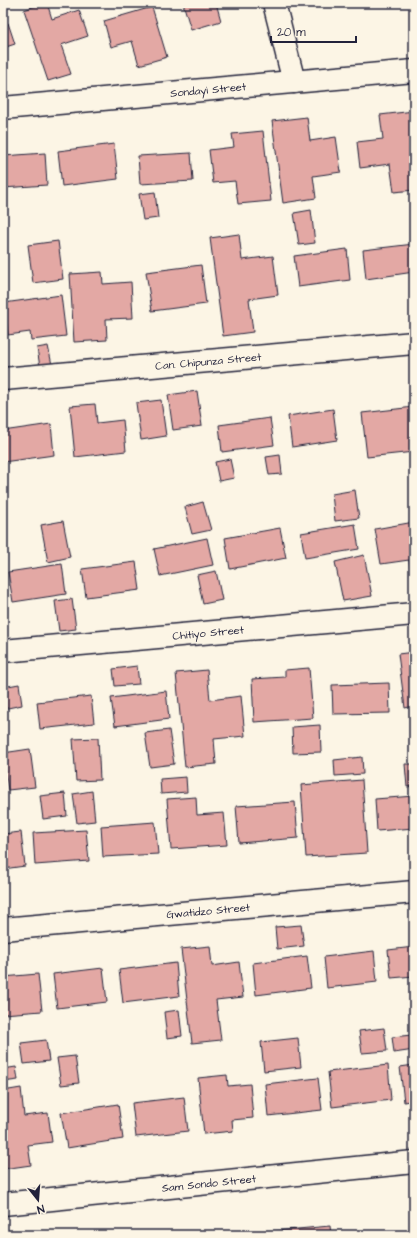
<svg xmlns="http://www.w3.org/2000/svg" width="417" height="1238" font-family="'Architects Daughter',sans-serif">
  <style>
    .building { fill: #e3a8a4; stroke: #22223b }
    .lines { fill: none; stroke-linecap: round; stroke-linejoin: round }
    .minor-casing { stroke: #22223b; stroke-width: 25 }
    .minor { stroke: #fcf5e5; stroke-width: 22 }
    .labels { text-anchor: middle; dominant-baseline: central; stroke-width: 3.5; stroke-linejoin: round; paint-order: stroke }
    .street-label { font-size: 11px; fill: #22223b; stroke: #fcf5e5 }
  </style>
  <rect width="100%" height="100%" fill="#fcf5e5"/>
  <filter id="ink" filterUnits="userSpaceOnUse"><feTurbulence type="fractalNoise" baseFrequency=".025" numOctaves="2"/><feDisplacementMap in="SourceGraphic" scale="8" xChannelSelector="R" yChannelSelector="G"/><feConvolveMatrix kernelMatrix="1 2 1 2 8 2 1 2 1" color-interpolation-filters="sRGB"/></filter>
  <g filter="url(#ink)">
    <g class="building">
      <path d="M44,3h3l5,16 27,-9 9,26 -27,9 10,29 -23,7 -24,-71z"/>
      <path d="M183,3h33l5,18 -30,9z"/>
      <path d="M152,7l15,50 -28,8 -7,-24 -21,6 -7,-26z"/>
      <path d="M8,23l7,21 -12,4v-24z"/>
      <path d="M414,111v79l-20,2 -4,-28 -30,4 -3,-26 26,-3 -3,-24z"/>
      <path d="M307,117l3,24 26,-4 5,35 -28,4 3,22 -33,5 -11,-82z"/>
      <path d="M263,131l8,70 -33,3 -3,-23 -22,2 -4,-33 25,-3 -2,-13z"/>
      <path d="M114,144l4,35 -56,7 -4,-35z"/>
      <path d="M45,153l2,32 -44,3v-32z"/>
      <path d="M191,153l2,28 -53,3 -2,-28z"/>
      <path d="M155,192l3,26 -15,2 -4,-26z"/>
      <path d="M311,210l4,33 -16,2 -5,-32z"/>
      <path d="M239,234l3,26 31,-4 5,39 -29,4 4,33 -30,4 -13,-98z"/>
      <path d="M58,241l5,38 -30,4 -5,-38z"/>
      <path d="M414,244v28l-48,7 -3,-29z"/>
      <path d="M347,249l3,31 -52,7 -4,-31z"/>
      <path d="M201,265l5,39 -54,7 -6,-39z"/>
      <path d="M102,272l1,12 28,-2 2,36 -27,1 1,21 -33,2 -4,-68z"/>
      <path d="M61,295l5,41 -35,4 -1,-8 -22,3 -4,-32z"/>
      <path d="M48,346l4,19 -12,2 -3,-19z"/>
      <path d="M197,391l5,35 -29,4 -5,-35z"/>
      <path d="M161,400l5,36 -25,4 -5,-37z"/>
      <path d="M95,404l2,19 26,-3 3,31 -51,6 -5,-51z"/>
      <path d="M414,407v45l-47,5 -5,-44z"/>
      <path d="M333,409l4,31 -45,7 -4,-31z"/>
      <path d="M270,418l4,27 -52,7 -3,-27z"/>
      <path d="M51,424l3,31 -51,7v-31z"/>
      <path d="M280,455l2,19 -13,1 -3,-18z"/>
      <path d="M230,459l4,19 -15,3 -4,-19z"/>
      <path d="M355,490l4,28 -24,3 -3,-27z"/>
      <path d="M203,502l8,28 -19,4 -7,-27z"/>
      <path d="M63,521l7,36 -22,5 -7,-37z"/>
      <path d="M414,522v57h-2l-3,-19 -28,4 -6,-35z"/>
      <path d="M355,524l4,25 -54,9 -4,-25z"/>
      <path d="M280,528l6,30 -56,11 -5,-31z"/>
      <path d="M207,538l6,27 -53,11 -6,-27z"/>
      <path d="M364,555l8,41 -29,5 -8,-39z"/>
      <path d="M136,562l4,28 -54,7 -4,-28z"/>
      <path d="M62,564l4,30 -53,8 -5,-30z"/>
      <path d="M216,571l6,29 -19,4 -6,-29z"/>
      <path d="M72,599l4,30 -17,2 -4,-30z"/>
      <path d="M414,652v54l-9,2 -7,-54z"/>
      <path d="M137,666l2,18 -24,2 -2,-17z"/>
      <path d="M309,668l4,50 -59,4 -2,-43 33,-2v-7z"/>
      <path d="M207,670l3,30 31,-4 4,40 -31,3 2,25 -31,3 -9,-94z"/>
      <path d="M389,683l1,30 -57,1 -1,-29z"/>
      <path d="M19,684l3,21 -19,4v-22z"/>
      <path d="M166,691l3,28 -54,7 -4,-28z"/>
      <path d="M91,696l3,27 -54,6 -3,-27z"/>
      <path d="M320,725l1,27 -28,1 -1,-26z"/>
      <path d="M169,730l5,34 -24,3 -5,-34z"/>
      <path d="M98,738l2,42 -24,1 -3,-42z"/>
      <path d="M30,749l5,38 -27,3 -5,-37z"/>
      <path d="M362,757l1,17 -28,2 -1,-16z"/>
      <path d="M405,764h9v22l-7,1z"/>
      <path d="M186,777l1,15 -26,2 -1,-15z"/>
      <path d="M362,780l5,73 -61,4 -5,-72z"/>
      <path d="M92,791l3,30 -18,2 -4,-29z"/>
      <path d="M65,793l2,23 -24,3 -3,-23z"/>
      <path d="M414,796v32l-37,3 -2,-32z"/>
      <path d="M196,797l1,18 27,-2 3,32 -56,4 -4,-50z"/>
      <path d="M295,802l3,36 -59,5 -3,-37z"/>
      <path d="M155,822l3,32 -55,3 -2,-31z"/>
      <path d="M86,830l3,31 -54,4 -2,-32z"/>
      <path d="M21,832l4,34 -22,3v-35z"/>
      <path d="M301,925l3,21 -27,3 -2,-22z"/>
      <path d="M210,946l2,20 27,-4 4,35 -27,3 5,40 -29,3 -11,-94z"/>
      <path d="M414,947v29l-23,2 -3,-28z"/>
      <path d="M374,951l3,31 -50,6 -3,-31z"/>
      <path d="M307,956l4,32 -55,7 -3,-32z"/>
      <path d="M176,963l3,33 -56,7 -4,-33z"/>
      <path d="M103,968l4,34 -50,6 -4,-34z"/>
      <path d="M38,974l4,37 -39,3v-37z"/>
      <path d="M179,1010l3,26 -15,2 -3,-26z"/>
      <path d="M384,1028l3,23 -25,2 -3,-22z"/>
      <path d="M412,1035l2,15 -20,3 -2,-16z"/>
      <path d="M298,1038l3,29 -37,4 -3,-29z"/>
      <path d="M46,1040l3,21 -25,3 -3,-21z"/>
      <path d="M75,1056l4,27 -18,2 -4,-27z"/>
      <path d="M388,1065l3,35 -59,7 -4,-35z"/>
      <path d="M414,1065v35l-10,2 -4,-35z"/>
      <path d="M16,1067l2,13 -15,2v-13z"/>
      <path d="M227,1075l1,11 22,-2 3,34 -21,2 1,11 -29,3 -6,-56z"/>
      <path d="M318,1078l4,32 -54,6 -3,-32z"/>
      <path d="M21,1088l3,28 24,-3 4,29 -24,3 3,20 -28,4v-78z"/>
      <path d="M184,1097l4,34 -52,6 -4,-34z"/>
      <path d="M118,1104l5,35 -56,9 -6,-35z"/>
      <path d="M330,1226l1,9h-97z"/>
    </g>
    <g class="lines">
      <g class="minor-casing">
        <g id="minor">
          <path d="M274,3l20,79"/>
          <path id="s1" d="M3,108l411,-37"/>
          <path id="s2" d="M3,379l411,-36"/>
          <path id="s3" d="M3,651l411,-37"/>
          <path id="s4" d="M3,929l411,-37"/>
          <path id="s5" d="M3,1204l411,-42"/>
        </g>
      </g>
      <use href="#minor" class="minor"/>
    </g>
  </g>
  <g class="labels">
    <g class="street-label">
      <text stroke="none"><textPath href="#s1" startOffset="206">Sondayi Street</textPath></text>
      <text stroke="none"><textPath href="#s2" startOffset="206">Can. Chipunza Street</textPath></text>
      <text stroke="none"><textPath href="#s3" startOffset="206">Chitiyo Street</textPath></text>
      <text stroke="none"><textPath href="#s4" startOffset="206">Gwatidzo Street</textPath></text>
      <text stroke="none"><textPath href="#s5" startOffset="207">Sam Sondo Street</textPath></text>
    </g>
  </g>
  <rect width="417" height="1238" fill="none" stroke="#fcf5e5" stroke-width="16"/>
  <rect x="8" y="8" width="401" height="1222" fill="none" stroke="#22223b" stroke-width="1.5" filter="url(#ink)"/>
  <g transform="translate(38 1200) rotate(163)" stroke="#fcf5e5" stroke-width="3" paint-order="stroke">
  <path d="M0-3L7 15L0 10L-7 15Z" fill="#22223b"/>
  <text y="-6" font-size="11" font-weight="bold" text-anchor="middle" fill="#22223b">N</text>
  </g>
  <path d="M271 36v6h85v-6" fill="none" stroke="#22223b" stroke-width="2"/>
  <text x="277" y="36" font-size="12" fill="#22223b" stroke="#fcf5e5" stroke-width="3" paint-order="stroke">20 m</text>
</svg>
